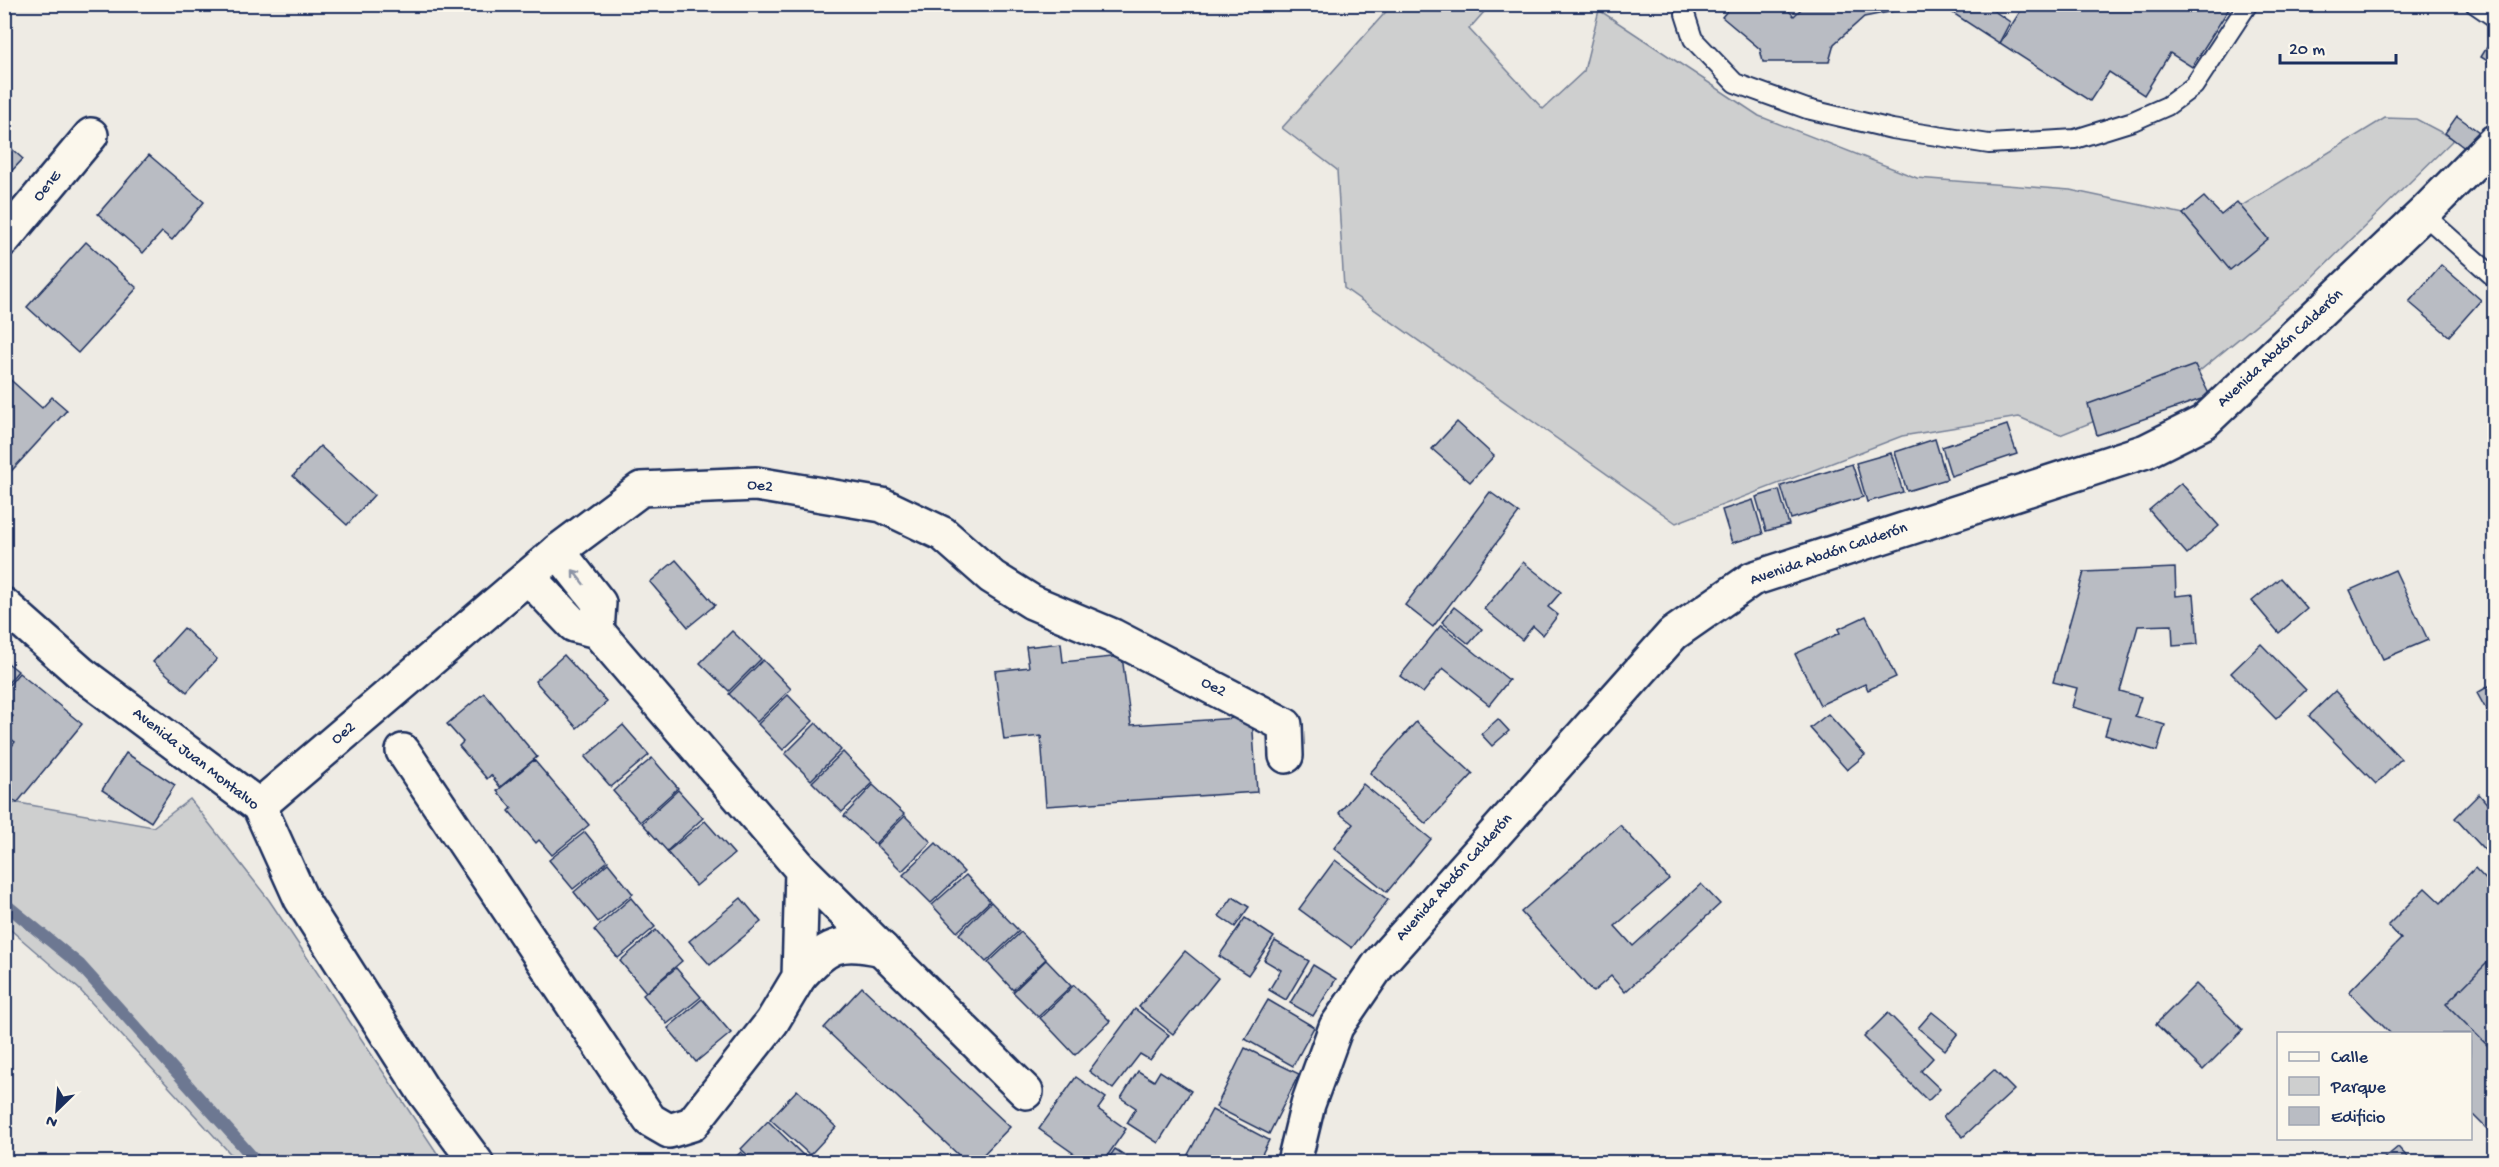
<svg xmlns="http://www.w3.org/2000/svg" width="2499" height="1167" font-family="'Gochi Hand',sans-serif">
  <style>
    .green { fill: #cecfcf; stroke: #747f96; stroke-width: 1.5 }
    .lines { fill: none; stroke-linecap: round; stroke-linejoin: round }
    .stream { stroke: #6d7892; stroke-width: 12 }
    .building { fill: #b9bcc3; stroke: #1b2f5e; stroke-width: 1.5 }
    .lane-casing { stroke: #1b2f5e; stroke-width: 22 }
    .street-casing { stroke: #1b2f5e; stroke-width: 38 }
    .secondary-casing { stroke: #1b2f5e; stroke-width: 38 }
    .lane { stroke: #fbf7ec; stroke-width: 18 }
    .street { stroke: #fbf7ec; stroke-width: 33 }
    .secondary { stroke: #fbf7ec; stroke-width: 33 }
    .oneway { stroke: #8b93a5 }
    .labels { text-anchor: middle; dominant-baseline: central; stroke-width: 6; stroke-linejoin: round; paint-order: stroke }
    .street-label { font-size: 16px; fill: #1b2f5e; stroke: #fbf7ec }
  </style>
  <rect width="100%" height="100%" fill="#eeebe4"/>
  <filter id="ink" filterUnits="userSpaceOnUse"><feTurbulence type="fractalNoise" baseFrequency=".0167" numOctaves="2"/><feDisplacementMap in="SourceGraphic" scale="12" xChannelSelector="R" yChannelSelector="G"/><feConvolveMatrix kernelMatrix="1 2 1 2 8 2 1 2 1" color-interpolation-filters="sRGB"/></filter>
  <g filter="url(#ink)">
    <g class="green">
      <path d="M1491,4l-22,25 74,80 41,-38 15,-61 160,106 158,62 153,12 147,31 168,-103 31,1 38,20 -145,142 -129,106 -120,48 -41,-18 -117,19 -226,87 -332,-235 -7,-118 -55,-42 110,-123z"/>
      <path d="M190,799l79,101 174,262h-205l-159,-173 -74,-64v-121l14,-1 134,24z"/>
    </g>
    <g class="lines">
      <path class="stream" d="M4,903l76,62 177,197"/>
    </g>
    <g class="building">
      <path d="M1733,4h49l12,12 12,-12h124l-66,13 -30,27 -5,18h-66l-3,-13 -38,-32z"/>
      <path d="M1939,4h45l26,18 -11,21z"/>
      <path d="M2025,4h207l-40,63 -22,-14 -26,42 -35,-23 -19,29 -90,-58z"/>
      <path d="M2494,36v29l-13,-8z"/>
      <path d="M2457,116l26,19 -13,17 -25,-19z"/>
      <path d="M4,142l19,17 -19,20z"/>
      <path d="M149,155l55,47 -32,38 -10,-8 -19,21 -45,-39z"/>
      <path d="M2204,197l17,18 16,-13 31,37 -38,31 -47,-56z"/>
      <path d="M86,242l51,46 -59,65 -51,-46z"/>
      <path d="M2441,265l40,35 -32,36 -40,-34z"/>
      <path d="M2195,365l15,31 -113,39 -9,-31z"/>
      <path d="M4,374l38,34 10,-11 15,13 -63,69z"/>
      <path d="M1457,422l37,34 -24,26 -38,-33z"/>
      <path d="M2007,425l10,29 -66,22 -9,-29z"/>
      <path d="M1935,439l12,40 -40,12 -12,-39z"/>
      <path d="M320,446l54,49 -27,30 -54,-49z"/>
      <path d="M1891,453l12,39 -36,10 -11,-39z"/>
      <path d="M1852,464l11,33 -72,22 -10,-33z"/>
      <path d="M2181,483l38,43 -32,28 -38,-44z"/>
      <path d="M1779,490l10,35 -23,6 -10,-34z"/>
      <path d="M1490,492l29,21 -86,114 -28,-22z"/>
      <path d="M1753,500l10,34 -31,9 -10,-33z"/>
      <path d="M676,560l39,45 -27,22 -38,-45z"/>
      <path d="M1523,562l38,30 -13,15 10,8 -15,20 -10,-9 -11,14 -38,-31z"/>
      <path d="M2175,568l1,28 18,-2 4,50 -25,2 -1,-21 -34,1 -18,65 21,6 -6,19 30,9 -8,26 -52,-16 5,-17 -38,-11 5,-19 -24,-6 31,-110z"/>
      <path d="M2395,570l33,70 -45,19 -33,-69z"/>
      <path d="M2280,578l27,31 -28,24 -27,-32z"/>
      <path d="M1454,607l28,22 -13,15 -27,-22z"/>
      <path d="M1866,616l30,61 -28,13 -3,-6 -45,21 -25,-51 45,-21 -2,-4z"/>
      <path d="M1441,625l68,55 -20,25 -46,-37 -20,25 -23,-17z"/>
      <path d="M184,628l33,31 -30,33 -34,-30z"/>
      <path d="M732,631l29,28 -32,32 -29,-28z"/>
      <path d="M1061,643l2,19 59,-6 9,69 121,-8 5,75 -211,14 -5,-70 -37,4 -9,-69 34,-4 -3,-20z"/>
      <path d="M2261,644l45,46 -30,29 -45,-46z"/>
      <path d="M564,655l43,47 -30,26 -42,-47z"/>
      <path d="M4,660l14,11 -14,17z"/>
      <path d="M763,660l28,29 -34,33 -28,-28z"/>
      <path d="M19,673l63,51 -65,79 -13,-10v-37l11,-14 -11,-8v-8l9,-10 -9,-7v-18z"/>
      <path d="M2494,683v26l-6,4 -11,-20z"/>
      <path d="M2335,691l66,68 -25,25 -67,-68z"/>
      <path d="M484,693l53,64 -37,30 -9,-12 -4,4 -28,-33 4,-4 -16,-18z"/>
      <path d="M788,695l25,26 -30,29 -25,-26z"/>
      <path d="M1828,714l37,41 -18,15 -37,-42z"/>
      <path d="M1498,719l11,12 -17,15 -11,-12z"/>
      <path d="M1416,722l57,52 -47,50 -56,-51z"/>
      <path d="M816,723l25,27 -30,30 -26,-26z"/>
      <path d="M623,725l26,30 -38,32 -26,-30z"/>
      <path d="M843,752l30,31 -31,29 -30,-30z"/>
      <path d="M126,753l49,32 -24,37 -49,-32z"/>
      <path d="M652,758l26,30 -38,34 -27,-31z"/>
      <path d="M534,760l55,65 -37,30 -13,-15 -3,3 -27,-32 3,-3 -15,-17z"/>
      <path d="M1363,784l68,55 -44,53 -53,-44 19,-24 -14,-11z"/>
      <path d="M873,785l31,29 -29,30 -31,-28z"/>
      <path d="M678,790l25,28 -36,33 -25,-28z"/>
      <path d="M2479,794l15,18v48l-39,-42z"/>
      <path d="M905,816l26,26 -29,29 -26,-26z"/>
      <path d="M705,821l29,33 -38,32 -29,-34z"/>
      <path d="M1620,825l49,54 -54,47 18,20 68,-62 19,20 -95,88 -14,-16 -18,16 -72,-80z"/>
      <path d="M585,832l23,29 -35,28 -24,-29z"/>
      <path d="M936,843l28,29 -33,31 -28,-28z"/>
      <path d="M1335,860l53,40 -36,48 -53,-39z"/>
      <path d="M608,863l25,31 -35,28 -24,-30z"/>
      <path d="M2475,868l19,20v248l-24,-24v-78h-79l-42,-42 52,-53 -13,-14 37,-37 16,15z"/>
      <path d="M966,875l24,26 -33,31 -25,-27z"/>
      <path d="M1233,897l16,10 -14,20 -16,-11z"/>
      <path d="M631,898l24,29 -37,31 -24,-28z"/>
      <path d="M741,898l20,24 -51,43 -21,-24z"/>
      <path d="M991,902l28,29 -33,31 -27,-28z"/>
      <path d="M1245,918l29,19 -26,38 -29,-19z"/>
      <path d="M656,930l26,31 -36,31 -26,-31z"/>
      <path d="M1021,932l25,27 -33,31 -25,-27z"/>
      <path d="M1275,941l34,20 -23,39 -17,-10 12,-20 -17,-10z"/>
      <path d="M1185,951l33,27 -45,56 -34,-27z"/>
      <path d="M2494,956v96l-48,-48z"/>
      <path d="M1046,960l25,26 -33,31 -25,-25z"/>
      <path d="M1313,965l23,14 -23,37 -23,-13z"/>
      <path d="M676,968l25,29 -34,27 -24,-29z"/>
      <path d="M2196,984l47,46 -40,40 -47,-46z"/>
      <path d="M1074,985l36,36 -35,34 -35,-37z"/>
      <path d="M862,987l148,140 -34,35h-10l-142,-134z"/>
      <path d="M702,999l29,34 -35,29 -28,-34z"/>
      <path d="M1268,1000l46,27 -21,39 -48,-27z"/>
      <path d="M1135,1009l34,26 -19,25 -10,-6 -27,35 -24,-18z"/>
      <path d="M1932,1012l26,21 -13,17 -27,-22z"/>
      <path d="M1888,1013l45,45 -12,13 19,18 -12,12 -64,-64z"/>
      <path d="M1245,1048l54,26 -30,60 -53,-27z"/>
      <path d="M1994,1070l20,20 -51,47 -20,-20z"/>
      <path d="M1138,1071l16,10 6,-10 31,20 -33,52 -31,-20 9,-15 -15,-10z"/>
      <path d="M1076,1077l30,21 -8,11 28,20 -23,33h-17l-47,-33z"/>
      <path d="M797,1090l39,37 -26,28 -40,-36z"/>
      <path d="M1212,1110l57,30 -11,22h-74z"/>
      <path d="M768,1121l37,36 -6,5h-44l-14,-13z"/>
      <path d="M2398,1147l14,15h-32z"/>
      <path d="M1115,1149l20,13h-29z"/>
      <path d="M741,1152l10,10h-21z"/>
    </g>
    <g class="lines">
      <g class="lane-casing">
        <g id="lane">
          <path d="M1686,4l-1,10 8,25 42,44 72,26 85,20 97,15 86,-5 58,-18 34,-15 27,-20 54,-82"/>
          <path d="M2475,4l19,13"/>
          <path d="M2423,214l71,63"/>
        </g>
      </g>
      <g class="street-casing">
        <g id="street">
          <path d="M4,239l87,-104"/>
          <path d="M558,551l41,52 -2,28"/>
          <path d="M403,751l247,369 19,11 23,-7 80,-102 27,-45 3,-107 -205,-239 -23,-6 -46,-48"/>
          <path d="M259,806l299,-255 83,-62 115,-5 126,21 61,29 49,43 40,25 81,34 172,89 1,31"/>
          <path d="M802,870l224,222"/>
          <path d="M799,977c28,-32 40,-38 83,-28"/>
        </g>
      </g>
      <g class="secondary-casing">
        <g id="secondary">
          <path d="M4,605l78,69 177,132 42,93 123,193 52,70"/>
          <path d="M1294,1162l14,-58 28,-77 43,-63 294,-330 79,-55 394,-128 58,-29 219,-208 71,-72"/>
        </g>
      </g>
      <use href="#lane" class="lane"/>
      <use href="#street" class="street"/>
      <use href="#secondary" class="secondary"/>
    </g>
    <defs><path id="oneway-shaft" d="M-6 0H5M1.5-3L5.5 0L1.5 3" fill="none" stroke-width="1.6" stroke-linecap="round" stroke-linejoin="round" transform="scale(1.5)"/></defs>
    <use class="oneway" href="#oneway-shaft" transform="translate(578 577) rotate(-128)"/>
  </g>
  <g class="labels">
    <g class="street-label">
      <text transform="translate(48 187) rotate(-50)">Oe1E</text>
      <text transform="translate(2281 349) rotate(-43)">Avenida Abdón Calderón</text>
      <text transform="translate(760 487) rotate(5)">Oe2</text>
      <text transform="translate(1829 555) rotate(-19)">Avenida Abdón Calderón</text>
      <text transform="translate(1213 688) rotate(27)">Oe2</text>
      <text transform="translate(344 734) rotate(-40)">Oe2</text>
      <text transform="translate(195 760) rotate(38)">Avenida Juan Montalvo</text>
      <text transform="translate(1455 878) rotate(-48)">Avenida Abdón Calderón</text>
    </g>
  </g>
  <rect width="2499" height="1167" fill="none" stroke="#fbf7ec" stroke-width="24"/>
  <rect x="12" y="12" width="2475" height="1143" fill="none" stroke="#1b2f5e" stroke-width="2" filter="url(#ink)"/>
  <rect x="2277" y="1032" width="195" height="108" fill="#fbf7ec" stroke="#a1a7b3" stroke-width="1.5"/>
  <rect x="2289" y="1052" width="30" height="9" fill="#fbf7ec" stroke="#a1a7b3" stroke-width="1.5"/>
  <text x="2331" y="1062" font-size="18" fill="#1b2f5e">Calle</text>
  <rect x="2289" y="1077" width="30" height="18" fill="#cecfcf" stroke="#a1a7b3" stroke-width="1.5"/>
  <text x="2331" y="1092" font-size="18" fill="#1b2f5e">Parque</text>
  <rect x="2289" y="1107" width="30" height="18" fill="#b9bcc3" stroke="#a1a7b3" stroke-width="1.5"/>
  <text x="2331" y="1122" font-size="18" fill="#1b2f5e">Edificio</text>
  <g transform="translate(57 1110) rotate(205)" stroke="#fbf7ec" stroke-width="4.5" paint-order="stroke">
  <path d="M0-4.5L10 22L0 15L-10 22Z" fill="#1b2f5e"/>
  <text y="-9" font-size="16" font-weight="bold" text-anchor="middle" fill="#1b2f5e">N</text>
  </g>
  <path d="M2280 54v9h116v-9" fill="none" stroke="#1b2f5e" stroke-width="3"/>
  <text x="2289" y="54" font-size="18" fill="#1b2f5e" stroke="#fbf7ec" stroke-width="4.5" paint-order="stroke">20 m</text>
</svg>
